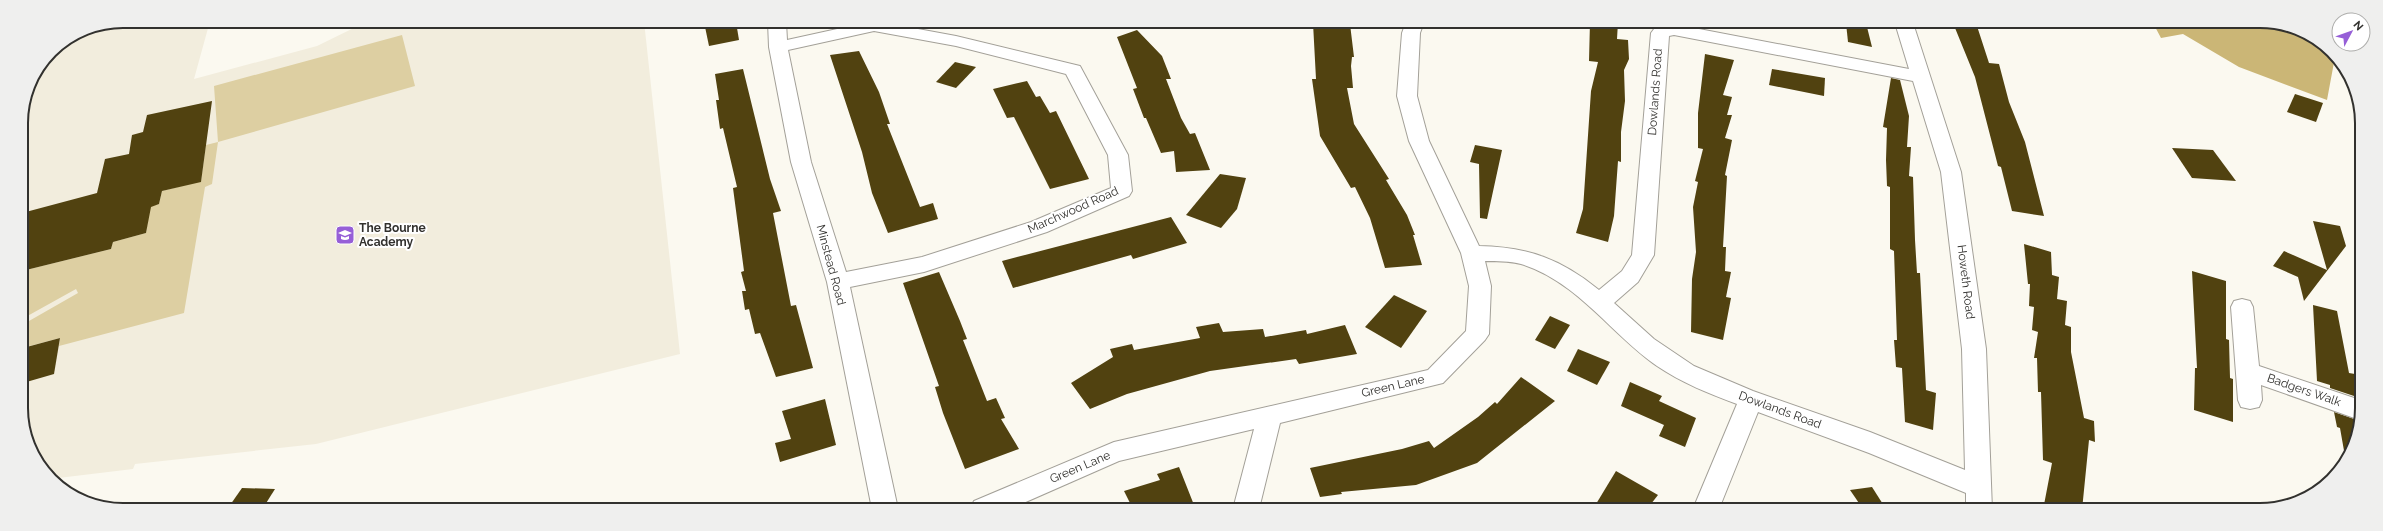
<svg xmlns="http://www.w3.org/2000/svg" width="2383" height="531" font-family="Raleway,sans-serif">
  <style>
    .built { fill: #f2eddd }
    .green { fill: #ddcfa2 }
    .forest { fill: #cbb676 }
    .building { fill: #514210 }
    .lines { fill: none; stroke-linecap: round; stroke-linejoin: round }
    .minor-casing { stroke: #a3a098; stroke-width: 2 }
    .minor { fill: #fff; fill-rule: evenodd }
    .labels { text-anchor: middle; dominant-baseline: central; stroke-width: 4; stroke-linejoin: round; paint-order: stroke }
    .street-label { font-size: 12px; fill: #32312e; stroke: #fff }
    .poi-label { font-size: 12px; font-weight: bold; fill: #32312e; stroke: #fff; text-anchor: start }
    .rim { fill: none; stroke: #32312e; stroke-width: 2 }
  </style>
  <rect width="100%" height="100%" fill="#fbf9f0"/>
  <path class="built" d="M123,21h87l-16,58 123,-33 51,-25h276l36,333 -364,90 -181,20 -2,5 -83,10 -27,-51 -2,-311 8,-33 22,-33 33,-22z"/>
  <path class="green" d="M402,35l13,51 -197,56 -6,42 -7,3 -21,126 -125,33 1,-8 -34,9 -3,-2 -1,-20 56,-32 -2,-4 -54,30v-48l89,-22 2,-7 33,-9 3,-20 -2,-6 12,-3 3,-13 39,-10 5,-36 12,-3 -4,-56z"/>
  <path class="forest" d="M2153,23h127l52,28 3,6 -8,43 -88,-33 -56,-33 -22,4z"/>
  <g class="building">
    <path d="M704,22h32l3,18 -30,6z"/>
    <path d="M1590,22h28l-1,17 11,1 1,19 -5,11 1,31 -4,31v30l-3,-1 -4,55 -6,26 -32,-9 7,-24 8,-118 7,-29 -9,-1z"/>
    <path d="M1313,23l37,1 4,33h-2l-1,9 2,22h-6l7,36 35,55 -3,1 21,35 8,20h-2l9,30 -37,3 -15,-50 -15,-31 -4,1 -31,-52 -8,-57h4z"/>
    <path d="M1846,23h20l6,24 -24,-5z"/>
    <path d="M1953,23h23l13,40 10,1 10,38 16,40 19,74 -32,-5 -11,-44 -3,-1 -23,-89z"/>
    <path d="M1137,30l25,26 9,23h-5l15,39 9,16 5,-1 15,37 -34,2 -2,-21 -13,2 -15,-35h-2l-11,-29 4,-1 -20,-51z"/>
    <path d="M859,51l20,41 11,32h-3l33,83 13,-4 5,16 -50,14 -16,-40 -10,-41 -32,-97z"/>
    <path d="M1705,54l29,6 -11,35 9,2 -5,18h5l-7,23 7,2 -7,35 2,1 -4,71h3l-1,24 6,1 -5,25 5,1 -8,42 -32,-8 1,-53 4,-27 -3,-45 5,-25 -3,-1 8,-32 -5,-1v-35z"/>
    <path d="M955,62l21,5 -20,21 -20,-6z"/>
    <path d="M743,69l27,110 11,32 -8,2 18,93 5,-1 17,63 -37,9 -16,-44 -5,1 -6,-25 -4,1 -3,-19h4l-5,-19 3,-1 -11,-83 4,-1 -14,-59 -3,1 -4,-29h3l-4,-26z"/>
    <path d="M1772,69l53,9 -1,18 -55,-11z"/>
    <path d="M1891,78l9,2 9,36 -2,31h4l-2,29 4,1 2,63 2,33h3l6,117 10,3 -3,37 -28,-8 -3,-54 -6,-1 -2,-27h3l-3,-89 -4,-2v-62l-3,-1 -1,-26 1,-32 -4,-1z"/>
    <path d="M1027,81l9,16 4,-1 10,17 6,-2 33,68 -39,10 -36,-72 -7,1 -14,-29z"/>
    <path d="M2295,94l28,9 -7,19 -29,-10z"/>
    <path d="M212,101l-11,81 -39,9 -3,13 -8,3 -5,26 -33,9 -2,7 -89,22v-58l75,-20 8,-34 24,-5 3,-19 11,-3 4,-17z"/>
    <path d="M1475,145l27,5 -15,69 -7,-1 -1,-54 -9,-2z"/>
    <path d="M2172,148l41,2 23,31 -44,-3z"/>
    <path d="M1220,174l26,4 -9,31 -16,19 -35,-13z"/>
    <path d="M1171,217l16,26 -54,16 -2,-4 -118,33 -11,-27z"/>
    <path d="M2313,221l27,5 6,20 -42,55 -6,-24 -25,-11 11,-15 43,19z"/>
    <path d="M2024,244l27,8 1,23 7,2 -2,22 10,2 -2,24 6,2v25l13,66 10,3 1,21 -6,-2 -7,70h-39l9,-47 -9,-3 -2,-68h-3l-1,-34h-3l4,-26 -6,-2 2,-23 -5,-1 1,-22h-2z"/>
    <path d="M2192,271l34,10v58l3,1 1,38 3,1v43l-39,-12 1,-42h2z"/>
    <path d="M939,272l21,49 7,18 -4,1 24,61 9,-3 9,20 -4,1 18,30 -54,20 -22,-56 -8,-26 4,-1 -36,-103z"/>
    <path d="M1394,295l33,16 -26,37 -36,-21z"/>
    <path d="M2313,305l24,6 12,62 6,1 5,24 -30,-10v-3l-13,-4z"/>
    <path d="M1550,316l20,9 -15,24 -20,-9z"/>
    <path d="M1219,323l4,9 40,-3 2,8 41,-7 1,4 38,-9 12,29 -58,10 -3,-5 -86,12 -83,23 -37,15 -19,-26 42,-26 -3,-8 22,-5 2,6 66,-12 -4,-11z"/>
    <path d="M60,338l-6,36 -31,9v-35z"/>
    <path d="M1578,349l32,13 -13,23 -30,-14z"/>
    <path d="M1521,377l34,24 -78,62 -61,22 -75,7 1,2 -22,3 -10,-29 92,-19 27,-8 5,7 44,-31 17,-15 2,2z"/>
    <path d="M1630,382l32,14 -3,5 37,17 -11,29 -26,-11 5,-11 -43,-19z"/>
    <path d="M825,399l11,46 -56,17 -5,-19 16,-4 -9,-28z"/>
    <path d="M2334,412l26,9v7l-14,34 -6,-34 -3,-1z"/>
    <path d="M1179,467l15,38 -15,4h-46l-9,-18 36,-11 -3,-6z"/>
    <path d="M1616,471l42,24 -11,14h-54z"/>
    <path d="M1872,487l14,22h-23l-13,-19z"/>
    <path d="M242,488l33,1 -12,19h-35z"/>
  </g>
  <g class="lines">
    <g class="minor-casing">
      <g id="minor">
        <path d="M768,22h18l1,18 82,-18h11l76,14 124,30 48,89 4,36 -3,5 -82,36 -123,40 -74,15 48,222h-26l-45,-227 -36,-120 -22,-115zM874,31l82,15 110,28 42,81 3,33 -80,34 -109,35 -76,15 -35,-110 -23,-112z"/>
        <path d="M1406,22h18l-4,11 -3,63 12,45 50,105c49,1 82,13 120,44l23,-19 10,-16 19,-222 3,-4 19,-5 236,45 -14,-46h18l48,149 25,177 6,161h-26v-17l-97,-40 -111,-41 -39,97h-26l44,-105c-27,-10 -55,-21 -80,-38 -45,-31 -80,-85 -136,-102 -11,-3 -24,-3 -36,-3l6,25 -2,48 -4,6 -42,43 -163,40 -21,86h-26l21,-80 -135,32 -109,48h-40l4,-8 140,-59 314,-72 38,-39 3,-45 -8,-33 -52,-112 -12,-45 5,-63zM1674,35l239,46 28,91 21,177 3,121 -95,-38 -117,-41 -59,-25 -40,-27 -40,-36 24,-21 16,-27 15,-219z"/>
        <path d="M2242,299l8,2 3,6 6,59 101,34v20l-99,-35 1,15 -3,7 -9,2 -9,-2 -3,-7 -7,-93 3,-6z"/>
      </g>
    </g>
    <use href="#minor" class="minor"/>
  </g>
  <defs>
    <g id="school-square" transform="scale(1)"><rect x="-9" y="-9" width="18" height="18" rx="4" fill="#965fd7" stroke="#fff"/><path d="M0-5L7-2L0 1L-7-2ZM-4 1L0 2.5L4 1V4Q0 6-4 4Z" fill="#fff"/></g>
  </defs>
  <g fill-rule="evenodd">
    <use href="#school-square" x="345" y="235"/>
  </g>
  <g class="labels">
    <g class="street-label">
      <text transform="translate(1655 92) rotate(-86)">Dowlands Road</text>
      <text transform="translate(1073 210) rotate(-24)">Marchwood Road</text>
      <text transform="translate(831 265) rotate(75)">Minstead Road</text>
      <text transform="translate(1966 282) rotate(83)">Howeth Road</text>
      <text transform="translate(1393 386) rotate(-13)">Green Lane</text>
      <text transform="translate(2304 390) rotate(19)">Badgers Walk</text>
      <text transform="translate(1780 410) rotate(20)">Dowlands Road</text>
      <text transform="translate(1080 467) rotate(-23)">Green Lane</text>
    </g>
    <g class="poi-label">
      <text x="359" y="228">The Bourne<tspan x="359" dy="14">Academy</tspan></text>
    </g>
  </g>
  <path d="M0 0H2383V531H0ZM123 28H2260A95 95 0 0 1 2355 123V408A95 95 0 0 1 2260 503H123A95 95 0 0 1 28 408V123A95 95 0 0 1 123 28Z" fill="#efefee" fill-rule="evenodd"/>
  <path class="rim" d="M123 28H2260A95 95 0 0 1 2355 123V408A95 95 0 0 1 2260 503H123A95 95 0 0 1 28 408V123A95 95 0 0 1 123 28Z"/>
  <g transform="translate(2351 32) rotate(49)"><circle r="19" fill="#ffffff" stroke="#adadab"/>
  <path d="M0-3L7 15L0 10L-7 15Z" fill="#965fd7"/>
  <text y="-6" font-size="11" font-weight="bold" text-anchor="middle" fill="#32312e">N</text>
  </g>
</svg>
